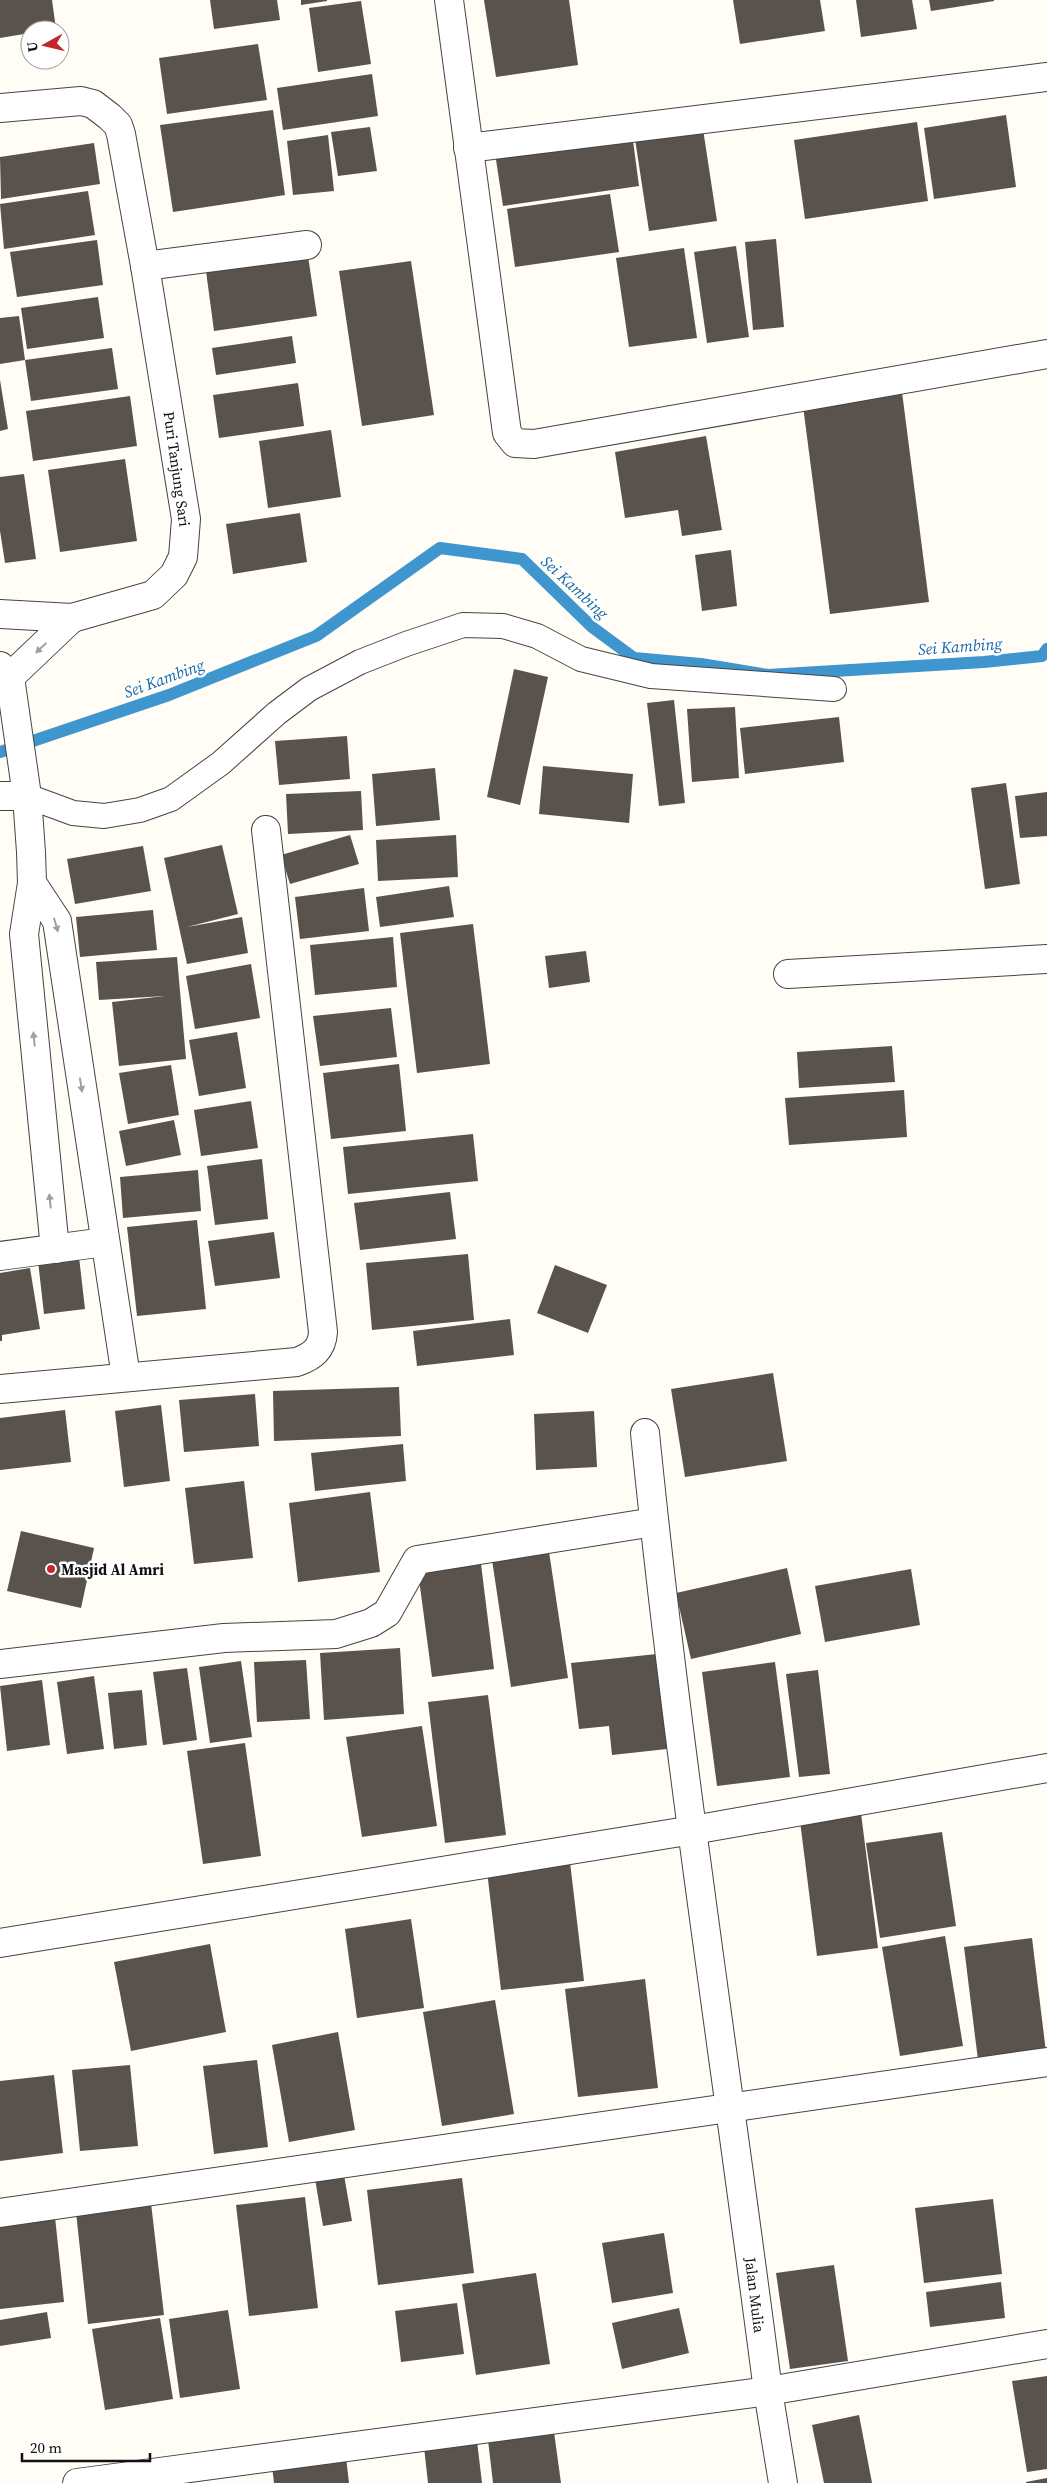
<svg xmlns="http://www.w3.org/2000/svg" width="1047" height="2483" font-family="'Source Serif 4',serif">
  <style>
    .lines { fill: none; stroke-linecap: round; stroke-linejoin: round }
    .stream { stroke: #3f96cf; stroke-width: 12 }
    .building { fill: #5a524d }
    .service-casing { stroke: #444; stroke-width: 26 }
    .minor-casing { stroke: #444; stroke-width: 30 }
    .service { stroke: #fff; stroke-width: 24 }
    .minor { stroke: #fff; stroke-width: 28 }
    .oneway { fill: #a0a0a0 }
    .poi-dot { fill: #c4262e; stroke: #fff; stroke-width: 2 }
    .labels { text-anchor: middle; dominant-baseline: central; stroke-width: 5; stroke-linejoin: round; paint-order: stroke }
    .street-label { font-size: 15px; fill: #111; stroke: #fff }
    .poi-label { font-size: 15px; font-weight: bold; fill: #111; stroke: #fff; text-anchor: start }
    .water-label { font-size: 16px; font-style: italic; fill: #1768a6; stroke: #fff }
  </style>
  <rect width="100%" height="100%" fill="#fffdf5"/>
  <g class="lines">
    <path class="stream" d="M0,752l169,-57 147,-59 124,-88 82,11 70,68 42,31 67,6 67,11 216,-13 58,-6 5,-7"/>
  </g>
  <g class="building">
    <path d="M0,0h52l4,29 -26,1v3l-30,5z"/>
    <path d="M210,0h67l3,20 -66,9z"/>
    <path d="M301,0h26v1l-26,4z"/>
    <path d="M484,0h85l9,65 -82,12z"/>
    <path d="M733,0h87l5,31 -85,13z"/>
    <path d="M856,0h56l5,29 -56,8z"/>
    <path d="M929,0h65v1l-63,10z"/>
    <path d="M361,1l10,63 -53,8 -9,-64z"/>
    <path d="M258,44l9,56 -100,14 -8,-56z"/>
    <path d="M372,74l6,42 -95,14 -6,-42z"/>
    <path d="M273,110l12,85 -112,17 -13,-87z"/>
    <path d="M1006,115l10,72 -82,12 -10,-71z"/>
    <path d="M917,122l11,79 -123,18 -11,-79z"/>
    <path d="M370,127l7,44 -39,5 -7,-44z"/>
    <path d="M703,129l14,92 -68,10 -14,-92z"/>
    <path d="M632,133l7,53 -136,20 -8,-53z"/>
    <path d="M328,135l6,56 -41,4 -6,-54z"/>
    <path d="M94,143l6,41 -99,15 -1,-42z"/>
    <path d="M88,191l7,44 -91,14 -4,-45z"/>
    <path d="M610,194l9,58 -104,15 -8,-58z"/>
    <path d="M776,239l8,88 -31,3 -8,-88z"/>
    <path d="M97,240l6,45 -86,12 -7,-45z"/>
    <path d="M736,246l13,91 -42,6 -13,-91z"/>
    <path d="M684,248l13,90 -68,9 -13,-89z"/>
    <path d="M308,256l9,60 -103,15 -8,-60z"/>
    <path d="M411,261l23,154 -72,11 -23,-155z"/>
    <path d="M98,297l6,41 -77,11 -6,-41z"/>
    <path d="M19,316l6,44 -25,4v-46z"/>
    <path d="M292,336l4,27 -80,12 -4,-27z"/>
    <path d="M112,348l6,41 -87,12 -6,-41z"/>
    <path d="M0,380l8,49 -8,2z"/>
    <path d="M298,383l6,43 -85,12 -6,-43z"/>
    <path d="M902,392l27,210 -99,12 -27,-208z"/>
    <path d="M130,396l7,50 -104,15 -7,-50z"/>
    <path d="M331,430l10,67 -73,11 -9,-67z"/>
    <path d="M706,436l16,94 -40,6 -4,-26 -53,8 -10,-66z"/>
    <path d="M125,459l12,82 -77,11 -12,-82z"/>
    <path d="M24,474l12,85 -31,4 -5,-32v-54z"/>
    <path d="M300,513l7,49 -74,12 -7,-50z"/>
    <path d="M731,550l6,56 -35,5 -7,-56z"/>
    <path d="M514,669l34,8 -28,128 -33,-8z"/>
    <path d="M674,700l11,103 -26,3 -12,-103z"/>
    <path d="M735,707l4,71 -47,4 -5,-73z"/>
    <path d="M839,717l5,45 -99,12 -5,-46z"/>
    <path d="M347,736l3,43 -71,6 -4,-44z"/>
    <path d="M543,766l90,8 -4,49 -90,-9z"/>
    <path d="M435,768l5,52 -64,6 -4,-52z"/>
    <path d="M1006,783l14,101 -35,5 -14,-101z"/>
    <path d="M361,791l2,39 -75,4 -2,-40z"/>
    <path d="M1047,792v44l-27,2 -5,-42z"/>
    <path d="M350,835l9,29 -69,20 -9,-29z"/>
    <path d="M456,835l2,42 -80,4 -2,-41z"/>
    <path d="M222,845l16,69 -51,13 55,-10 6,36 -61,11 -23,-106z"/>
    <path d="M143,846l8,45 -76,13 -8,-45z"/>
    <path d="M449,886l5,31 -74,10 -4,-30z"/>
    <path d="M364,888l5,43 -69,8 -5,-42z"/>
    <path d="M153,910l4,40 -77,7 -4,-40z"/>
    <path d="M473,924l17,140 -73,9 -17,-140z"/>
    <path d="M393,937l4,50 -82,8 -5,-50z"/>
    <path d="M586,951l4,31 -41,6 -4,-32z"/>
    <path d="M177,957l9,102 -67,7 -7,-64 53,-6 -66,4 -3,-38z"/>
    <path d="M251,964l9,54 -65,11 -9,-53z"/>
    <path d="M391,1008l6,49 -77,9 -7,-50z"/>
    <path d="M237,1032l9,56 -47,8 -10,-56z"/>
    <path d="M892,1046l3,36 -96,6 -2,-36z"/>
    <path d="M399,1064l7,67 -75,8 -8,-66z"/>
    <path d="M171,1065l8,50 -51,9 -9,-51z"/>
    <path d="M904,1090l3,47 -118,8 -4,-47z"/>
    <path d="M251,1101l7,47 -57,8 -7,-46z"/>
    <path d="M174,1120l7,35 -55,11 -7,-35z"/>
    <path d="M473,1134l5,47 -130,13 -5,-47z"/>
    <path d="M262,1159l6,60 -53,6 -8,-59z"/>
    <path d="M198,1170l3,41 -78,7 -3,-41z"/>
    <path d="M450,1192l6,47 -96,11 -6,-47z"/>
    <path d="M197,1220l9,89 -69,7 -10,-89z"/>
    <path d="M274,1232l6,46 -65,8 -7,-45z"/>
    <path d="M468,1254l6,66 -102,10 -6,-67z"/>
    <path d="M79,1257l6,52 -41,5 -6,-53z"/>
    <path d="M555,1265l52,20 -19,48 -51,-20z"/>
    <path d="M30,1268l10,61 -38,6v6h-2v-68z"/>
    <path d="M510,1319l4,36 -97,11 -4,-35z"/>
    <path d="M773,1373l14,88 -102,16 -14,-88z"/>
    <path d="M399,1387l2,49 -127,5 -1,-50z"/>
    <path d="M255,1394l4,52 -75,6 -5,-52z"/>
    <path d="M161,1405l9,76 -46,6 -9,-76z"/>
    <path d="M65,1410l6,52 -71,8v-52z"/>
    <path d="M594,1411l3,56 -61,3 -2,-56z"/>
    <path d="M403,1444l3,37 -91,10 -4,-38z"/>
    <path d="M244,1481l9,77 -59,6 -9,-76z"/>
    <path d="M370,1492l10,80 -82,10 -9,-79z"/>
    <path d="M21,1531l73,17 -13,60 -74,-17z"/>
    <path d="M548,1545l20,133 -57,9 -20,-134z"/>
    <path d="M480,1556l14,113 -62,8 -15,-113z"/>
    <path d="M787,1568l14,66 -110,25 -15,-66z"/>
    <path d="M911,1569l9,56 -95,17 -10,-56z"/>
    <path d="M400,1648l4,66 -80,6 -4,-67z"/>
    <path d="M657,1654l10,95 -55,6 -3,-29 -30,3 -8,-66z"/>
    <path d="M306,1660l4,59 -53,3 -3,-60z"/>
    <path d="M241,1661l11,76 -42,6 -11,-76z"/>
    <path d="M775,1662l15,115 -73,9 -15,-114z"/>
    <path d="M187,1668l10,72 -34,5 -10,-73z"/>
    <path d="M818,1670l12,104 -31,3 -13,-103z"/>
    <path d="M94,1676l10,73 -37,5 -10,-72z"/>
    <path d="M42,1680l8,65 -43,6 -7,-65z"/>
    <path d="M142,1690l5,55 -33,4 -6,-56z"/>
    <path d="M488,1695l18,140 -61,8 -17,-141z"/>
    <path d="M422,1726l15,100 -75,11 -16,-100z"/>
    <path d="M245,1743l16,113 -58,8 -16,-113z"/>
    <path d="M861,1813l17,135 -61,8 -17,-135z"/>
    <path d="M942,1832l14,94 -76,12 -14,-95z"/>
    <path d="M570,1862l14,119 -83,9 -14,-119z"/>
    <path d="M411,1919l13,89 -67,10 -12,-89z"/>
    <path d="M945,1936l18,110 -63,10 -18,-109z"/>
    <path d="M1032,1938l14,114 -68,8 -14,-113z"/>
    <path d="M210,1944l16,88 -95,19 -17,-89z"/>
    <path d="M645,1979l13,109 -80,9 -13,-108z"/>
    <path d="M495,2000l19,114 -72,12 -19,-114z"/>
    <path d="M338,2032l17,98 -66,12 -17,-97z"/>
    <path d="M257,2060l11,87 -54,7 -11,-88z"/>
    <path d="M130,2065l8,81 -58,5 -8,-81z"/>
    <path d="M54,2075l9,78 -63,8v-80z"/>
    <path d="M344,2175l8,46 -29,5 -8,-47z"/>
    <path d="M462,2178l12,95 -96,12 -11,-95z"/>
    <path d="M305,2197l13,111 -69,8 -13,-111z"/>
    <path d="M993,2199l9,75 -78,9 -9,-75z"/>
    <path d="M151,2203l13,112 -76,9 -12,-112z"/>
    <path d="M55,2217l9,85 -64,7v-86z"/>
    <path d="M664,2233l9,60 -61,10 -10,-60z"/>
    <path d="M834,2265l14,96 -58,8 -14,-96z"/>
    <path d="M536,2273l14,91 -74,11 -14,-91z"/>
    <path d="M1001,2282l4,36 -75,9 -4,-35z"/>
    <path d="M457,2303l7,51 -63,8 -6,-51z"/>
    <path d="M679,2308l10,45 -67,16 -10,-46z"/>
    <path d="M228,2310l12,79 -60,9 -11,-79z"/>
    <path d="M47,2312l4,26 -51,8v-26z"/>
    <path d="M160,2318l13,81 -68,11 -13,-81z"/>
    <path d="M1047,2376v93l-20,3 -15,-91z"/>
    <path d="M859,2415l13,68h-48l-12,-58z"/>
    <path d="M554,2432l7,51h-68l-5,-43z"/>
    <path d="M477,2441l5,42h-54l-4,-36z"/>
    <path d="M346,2457l3,26h-75l-2,-17z"/>
    <path d="M1047,2478v5h-21v-1z"/>
  </g>
  <g class="lines">
    <g class="service-casing">
      <path id="service" d="M27,796l46,17 31,3 36,-6 31,-11 50,-36 56,-50 32,-24 51,-27 46,-18 57,-19 40,1 34,10 44,23 70,17 183,13"/>
    </g>
    <g class="minor-casing">
      <g id="minor">
        <path d="M449,0l58,433 8,10 19,1 513,-90"/>
        <path d="M0,108l81,-7 12,3 17,13 8,8 3,9 24,132 41,253 -3,38 -9,18 -21,20 -81,23 -72,-4"/>
        <path d="M468,148l579,-71"/>
        <path d="M145,266l162,-21"/>
        <path d="M0,666l10,11 17,119 4,56 1,31 -8,51 31,315"/>
        <path d="M10,677l62,-59"/>
        <path d="M0,796h27"/>
        <path d="M32,883l25,38 69,456"/>
        <path d="M788,974l259,-15"/>
        <path d="M0,1256l105,-14"/>
        <path d="M0,1389l297,-27c16,-6 25,-13 26,-30l-57,-502"/>
        <path d="M645,1433c32,320 82,639 123,958l15,92"/>
        <path d="M0,1664l224,-26 112,-4 35,-11 16,-10 30,-53 237,-38"/>
        <path d="M0,1943l693,-113 354,-62"/>
        <path d="M0,2213l1047,-151"/>
        <path d="M77,2483l691,-92 279,-47"/>
      </g>
    </g>
    <use href="#service" class="service"/>
    <use href="#minor" class="minor"/>
  </g>
  <defs><path id="oneway-solid" d="M-6-.8H1V-3.2L6.5 0L1 3.2V.8H-6Z" transform="scale(1.25)"/></defs>
  <g class="oneway">
    <use href="#oneway-solid" transform="translate(41 648) rotate(137)"/>
    <use href="#oneway-solid" transform="translate(56 925) rotate(74)"/>
    <use href="#oneway-solid" transform="translate(34 1039) rotate(-96)"/>
    <use href="#oneway-solid" transform="translate(81 1085) rotate(81)"/>
    <use href="#oneway-solid" transform="translate(50 1201) rotate(-96)"/>
  </g>
  <circle class="poi-dot" cx="51" cy="1569" r="5"/>
  <g class="labels">
    <g class="street-label">
      <text transform="translate(177 469) rotate(82)">Puri Tanjung Sari</text>
      <text transform="translate(755 2295) rotate(83)">Jalan Mulia</text>
    </g>
    <g class="poi-label">
      <text x="61" y="1569">Masjid Al Amri</text>
    </g>
    <g class="water-label">
      <text transform="translate(575 587) rotate(43)">Sei Kambing</text>
      <text transform="translate(960 646) rotate(-4)">Sei Kambing</text>
      <text transform="translate(164 678) rotate(-20)">Sei Kambing</text>
    </g>
  </g>
  <g transform="translate(45 45) rotate(262)"><circle r="24" fill="#ffffff" stroke="#a0a0a0"/>
  <path d="M0-4L9 19L0 12L-9 19Z" fill="#c4262e"/>
  <text y="-8" font-size="14" font-weight="bold" text-anchor="middle" fill="#111111">U</text>
  </g>
  <path d="M22 2453v8h128v-8" fill="none" stroke="#111111" stroke-width="2.5"/>
  <text x="30" y="2453" font-size="15" fill="#111111" stroke="#ffffff" stroke-width="4" paint-order="stroke">20 m</text>
</svg>
